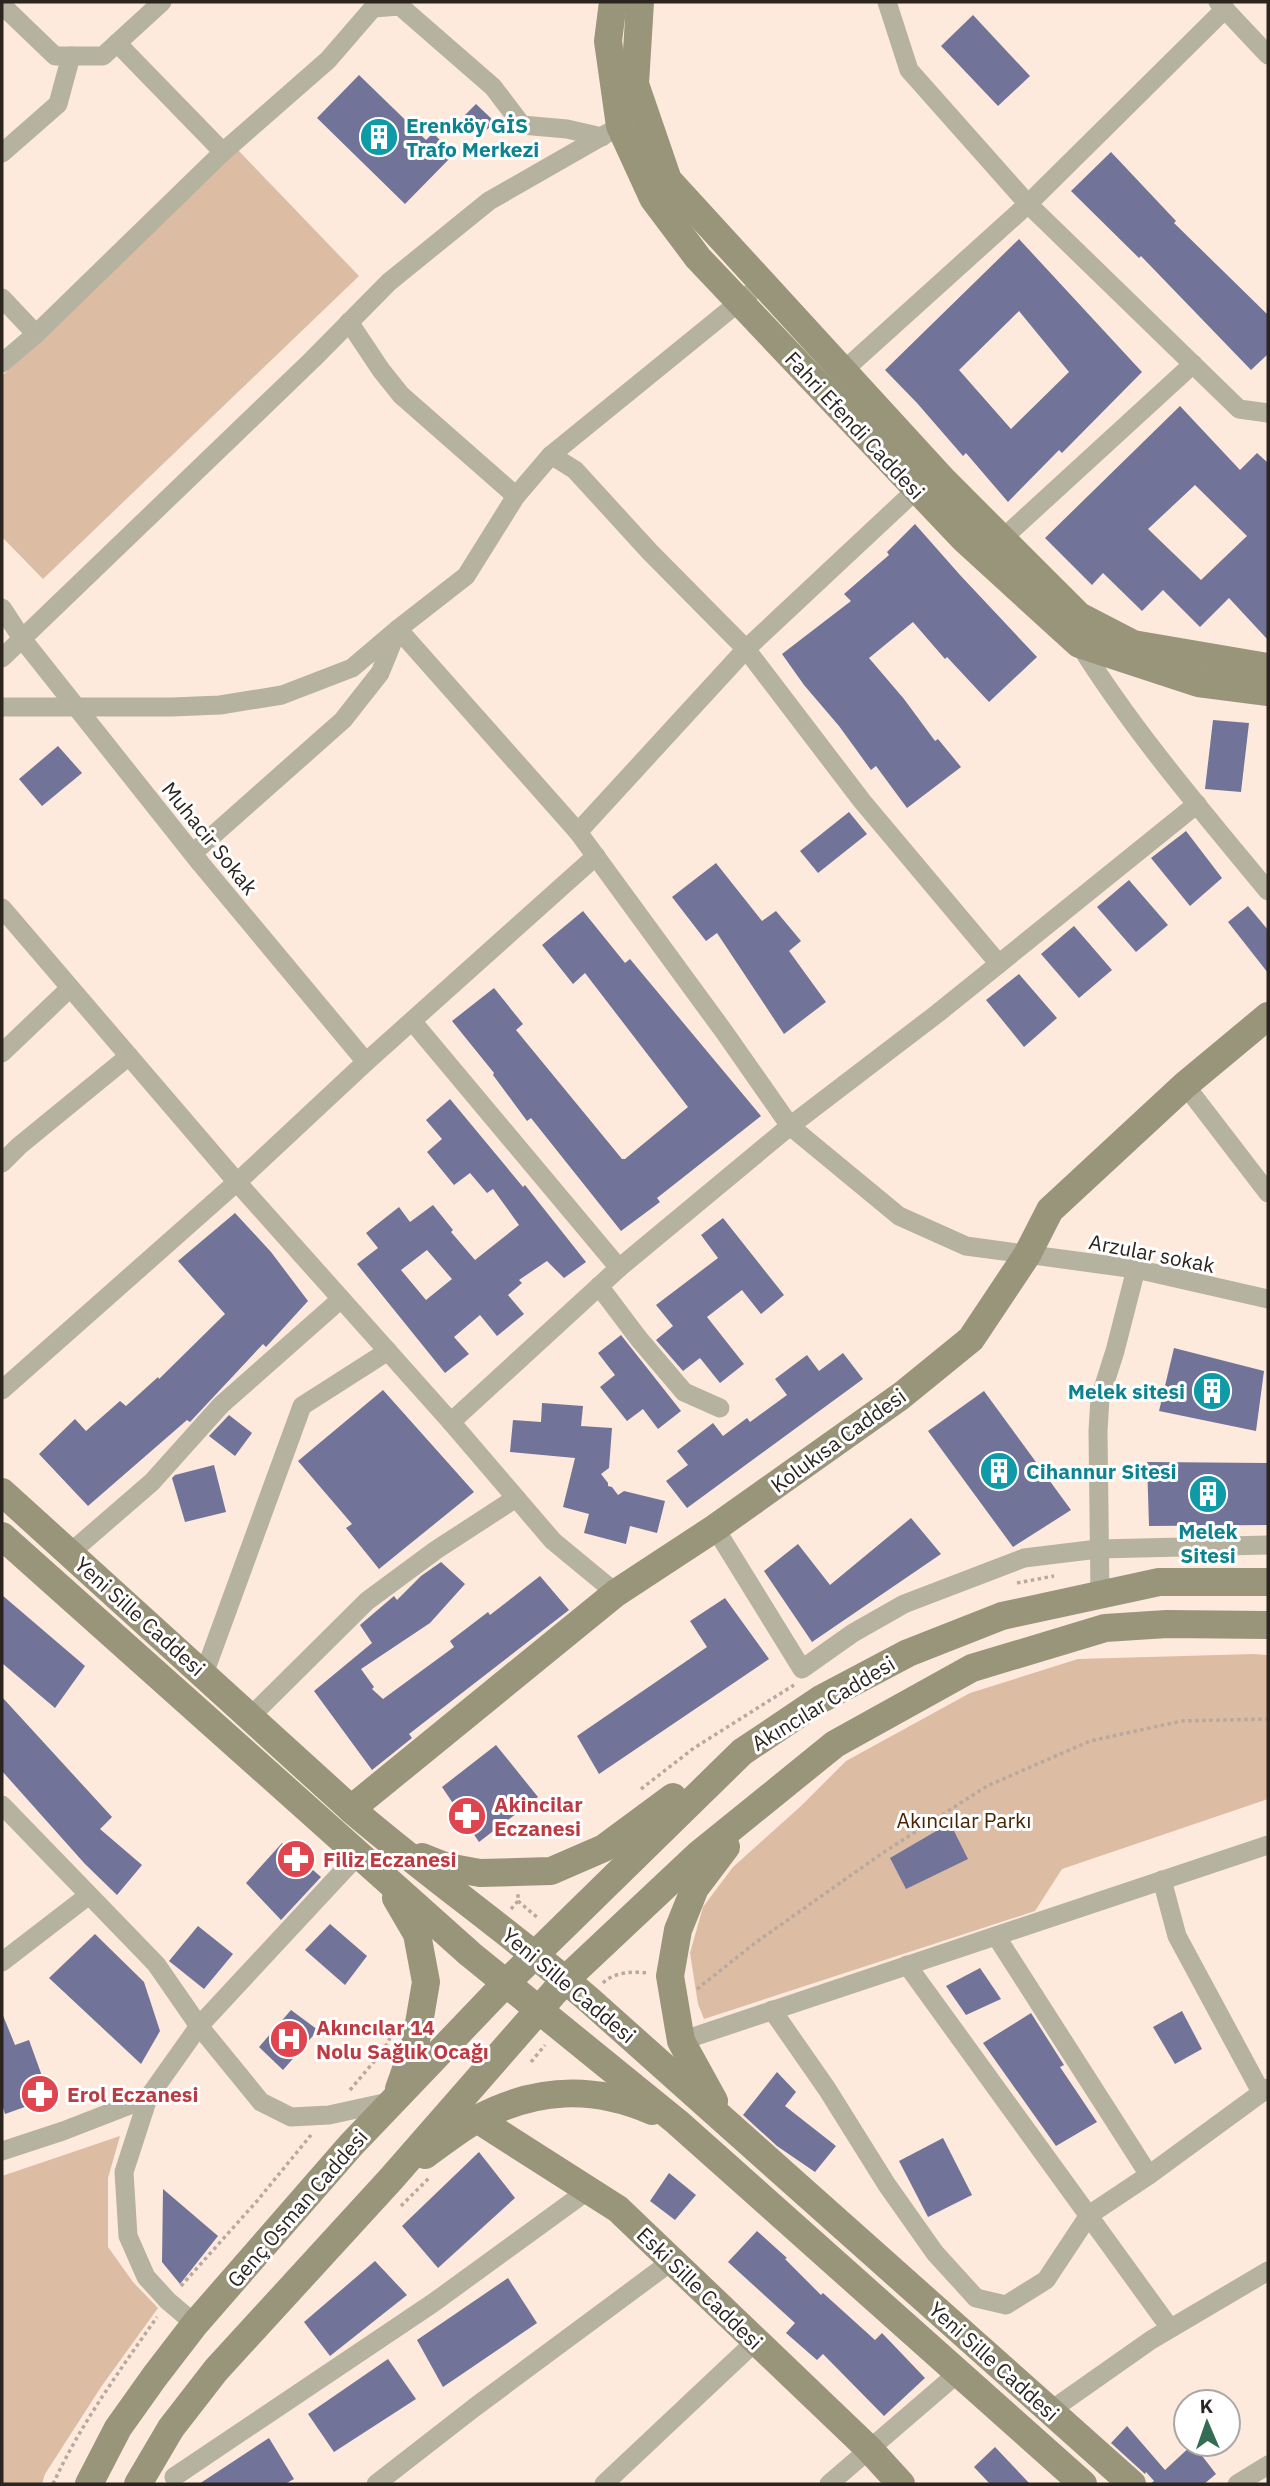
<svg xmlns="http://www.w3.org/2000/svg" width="1270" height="2486" font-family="'IBM Plex Sans',sans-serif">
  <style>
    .green { fill: #ddbca4 }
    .building { fill: #717398; fill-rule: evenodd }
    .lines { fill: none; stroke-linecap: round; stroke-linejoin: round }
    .path { stroke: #b8a99e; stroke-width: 3.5; stroke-dasharray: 3.5 3.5; stroke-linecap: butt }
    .street { stroke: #b5b2a0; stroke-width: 19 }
    .secondary { stroke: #99957a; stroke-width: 28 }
    .labels { text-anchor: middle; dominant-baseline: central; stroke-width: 6; stroke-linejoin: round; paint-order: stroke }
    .culture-label { font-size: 21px; font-weight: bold; fill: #0d838f; stroke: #fff; text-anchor: start }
    .street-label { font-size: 21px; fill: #2b241f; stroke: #fff }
    .health-label { font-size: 21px; font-weight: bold; fill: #be3a42; stroke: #fff; text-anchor: start }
    .park-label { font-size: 21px; fill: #482402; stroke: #fff }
  </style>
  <rect width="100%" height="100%" fill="#feeadc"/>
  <g class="green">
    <path d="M238,150l121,126 -316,303 -41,-42v-161z"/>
    <path d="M1253,1654l15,1v144l-206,70 -27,42 -331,108 -6,-15 -8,-51 13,-46 30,-40 68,-61 45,-45 124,-68 108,-34z"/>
    <path d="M120,2136l-12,42v69l25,35 25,26 -57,79 -56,87 -3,10h-40v-308z"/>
  </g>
  <g class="building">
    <path d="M973,15l57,61 -32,30 -57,-60z"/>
    <path d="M359,75l67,65 7,-7 21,21 -49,50 -88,-86z"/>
    <path d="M476,104l19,18 -15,14 -18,-18z"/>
    <path d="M1111,152l65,69 -2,2 94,92v39l-17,16 -110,-114 -2,2 -68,-67z"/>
    <path d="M1019,239l123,133 -80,81 -3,-3 -51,52 -42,-49 -3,3 -46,-53 -32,-33zM1019,311l50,61 -58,57 -52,-59z"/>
    <path d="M1180,406l60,64 17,-17 11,10v177l-39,-42 -29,29 -37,-37 -21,21 -39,-38 -11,12 -47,-47zM1195,485l52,51 -46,44 -53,-51z"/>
    <path d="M915,524l45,51 77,82 -48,45 -42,-45 -2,2 -32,-37 -44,36 35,41 31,42 3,-2 23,28 -54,41 -31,-42 -5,4 -32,-44 -35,-41 -22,-31 69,-53 -7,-7 45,-39 -2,-3z"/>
    <path d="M1213,720l36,3 -8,69 -36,-3z"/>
    <path d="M58,746l24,27 -40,33 -23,-27z"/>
    <path d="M849,812l18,22 -49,39 -18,-22z"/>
    <path d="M1186,831l36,47 -32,28 -39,-48z"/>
    <path d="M716,863l46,58 14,-10 25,30 -12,10 37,51 -42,32 -67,-101 -11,8 -34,-44z"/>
    <path d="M1129,880l39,45 -32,27 -39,-45z"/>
    <path d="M1248,906l20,24v43l-40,-51z"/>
    <path d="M583,911l42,52 5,-4 131,157 -104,82 3,4 -39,29 -90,-113 -4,3 -34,-46 1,-2 -42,-52 42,-33 29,36 -7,6 106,129h3l63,-52 -103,-134 -12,11 -31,-39z"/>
    <path d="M1074,926l38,44 -33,28 -38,-44z"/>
    <path d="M1019,974l38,44 -33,29 -38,-47z"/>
    <path d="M450,1099l73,88 2,-2 61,77 -22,16 -17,-17 -28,19 3,3 -14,12 16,19 -27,22 -17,-21 -26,22 15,17 -24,19 -88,-109 21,-16 -12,-15 33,-26 11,15 23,-17 20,25 -2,2 24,28 44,-35 -26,-36 -6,4 -17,-20 -16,12 -27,-33 15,-13 -16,-19zM427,1250l25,29 -26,21 -25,-30z"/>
    <path d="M235,1213l36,39 37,49 -42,46 -3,-3 -73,78 -3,-2 -99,86 -49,-52 36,-35 11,12 34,-30 6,5 32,-29 1,2 66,-65 -47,-53z"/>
    <path d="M723,1218l61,77 -23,19 -19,-24 -35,27 37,47 -24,19 -20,-25 -17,13 -27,-31 17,-14 -17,-21 62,-47 -17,-23z"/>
    <path d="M621,1335l60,76 -23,18 -15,-20 -16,12 -27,-34 15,-12 -17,-22z"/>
    <path d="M1174,1348l90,23 -8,60 -97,-20z"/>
    <path d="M843,1353l20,26 -176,129 -21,-27 22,-16 -11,-14 36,-28 10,13 24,-18 3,4 37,-27 -12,-16 32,-24 12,16z"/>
    <path d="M383,1390l91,102 -95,77 -33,-41 6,-4 -54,-63z"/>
    <path d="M984,1391l87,119 -58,37 -85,-116z"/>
    <path d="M542,1403l41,3 -2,20 31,2 -3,40 -8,6 7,9v3l4,1 6,8 6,-4 41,10 -8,32 -27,-7 -4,18 -42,-11 5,-19 -26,-7 12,-49 -65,-6 3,-32 28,2z"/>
    <path d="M229,1415l23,18 -17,23 -26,-20z"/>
    <path d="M1147,1462l121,1v62l-119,1z"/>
    <path d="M214,1465l12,47 -41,10 -13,-44 3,-3z"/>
    <path d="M911,1518l30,36 -129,88 -48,-71 34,-27 32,41z"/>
    <path d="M441,1562l24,22 -35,39 -69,46 13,18 -2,2 11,10 71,-52 -4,-6 38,-29 2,3 50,-39 29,34 -160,124 3,4 -40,32 -58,-79 58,-48 -12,-18 34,-29 3,4 24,-24z"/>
    <path d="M2,1595l83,71 -30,42 -53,-45z"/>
    <path d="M725,1598l44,61 -170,115 -22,-38 130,-89 -17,-26z"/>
    <path d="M2,1697l110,120 -12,12 42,36 -25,30 -32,-31 -83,-93z"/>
    <path d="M496,1745l42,52 -59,45 -37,-55z"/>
    <path d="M950,1823l18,36 -62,30 -16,-31z"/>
    <path d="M282,1843l39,34 -40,43 -35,-37z"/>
    <path d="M330,1924l37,32 -22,29 -40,-35z"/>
    <path d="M198,1926l35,28 -29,35 -35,-28z"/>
    <path d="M95,1934l49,48 16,49 -19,33 -92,-86z"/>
    <path d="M980,1968l21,31 -35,16 -20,-29z"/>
    <path d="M291,2010l27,20 -35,40 -24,-23z"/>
    <path d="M1182,2011l20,38 -27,15 -22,-37z"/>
    <path d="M2,2013l13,32 14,-5 21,58 -45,16 -3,-10z"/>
    <path d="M1031,2013l33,52 -4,2 37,55 -41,24 -73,-103z"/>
    <path d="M777,2072l19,20 -11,14 51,40 -21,26 -38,-26 -34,-31z"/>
    <path d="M943,2138l29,57 -44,22 -29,-56z"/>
    <path d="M479,2152l36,46 -77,70 -36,-42z"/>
    <path d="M669,2173l27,22 -21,25 -25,-19z"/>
    <path d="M163,2189l55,47 -38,48 -18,-22z"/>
    <path d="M757,2231l30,27 -2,1 36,36 2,-2 52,47 7,-7 43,45 -41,38 -61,-62 -6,6 -31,-27 9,-10 -67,-61z"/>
    <path d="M375,2261l32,34 -77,61 -26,-34z"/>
    <path d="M508,2278l29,45 -94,64 -26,-47z"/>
    <path d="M388,2359l28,40 -82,53 -26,-38z"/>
    <path d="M1127,2426l38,44 28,-26 23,30 -12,10h-54l4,-3 -8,-9 -1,2 -34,-31z"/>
    <path d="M269,2438l25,41 -9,5h-86z"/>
    <path d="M995,2447l35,37h-40l-16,-17z"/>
  </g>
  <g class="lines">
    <g class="path">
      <path d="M1017,1583l37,-7"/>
      <path d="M641,1789l53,-41 100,-63"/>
      <path d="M518,1901l20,17"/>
      <path d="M511,1909l7,-8v-7"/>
      <path d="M603,1983c11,-11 30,-12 45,-10"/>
      <path d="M697,1989l58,-46 126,-89 106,-68 103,-45 92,-20 86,-2"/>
      <path d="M531,2062l14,-17"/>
      <path d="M350,2090l33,-39 7,-13"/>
      <path d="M401,2206l29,-29"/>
      <path d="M181,2286l76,-85 54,-66"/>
      <path d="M53,2484c27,-59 67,-114 104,-167"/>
    </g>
    <g class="street">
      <path d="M887,2l22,68 119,134 211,205 29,4"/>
      <path d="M1218,2l50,53"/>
      <path d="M2,5l53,51h48l59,-54"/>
      <path d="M117,43l106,109"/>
      <path d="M2,153l56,-49 13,-48"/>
      <path d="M2,298l34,36"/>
      <path d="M349,322l32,48 20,25 115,101"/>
      <path d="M2,363l34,-29 187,-182 105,-92 45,-52 27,-2 93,81 29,38 45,4 35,8"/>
      <path d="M843,371l185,-167 197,-195"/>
      <path d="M551,455l24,15 75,82 96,97 116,152 137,163"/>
      <path d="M1002,539l191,-175"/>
      <path d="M2,608l21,32 178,224 165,198"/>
      <path d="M1079,644c55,88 123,167 189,247"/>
      <path d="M2,658l311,-299 76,-77 100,-81 131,-75"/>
      <path d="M2,707h170l48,-2 62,-10 70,-27 46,-39 180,203 147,201 65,93 109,90 67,30 170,23 132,30"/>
      <path d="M578,832l168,-183 171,-160"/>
      <path d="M193,853l150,-133 37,-47 18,-44 68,-53 50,-80 35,-41 198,-161"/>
      <path d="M2,908l234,273 215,241 102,119 63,52"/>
      <path d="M412,1021l207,247"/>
      <path d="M2,1053l68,-65"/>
      <path d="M1185,1085l83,108"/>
      <path d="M2,1163l17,-17 110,-90"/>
      <path d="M599,1286l40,53 45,53 36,16"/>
      <path d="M2,1390l244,-216 120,-112 230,-206"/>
      <path d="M451,1422l168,-154 171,-142 148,-113 259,-209"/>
      <path d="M715,1528l87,141 51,-36 51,-29 120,-46 74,-9 170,-4"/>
      <path d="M70,1553l82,-71 69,-77 120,-106"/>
      <path d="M1100,1594l-2,-163 2,-33 15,-47 21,-82"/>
      <path d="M204,1674l98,-268 86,-55"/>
      <path d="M250,1717l117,-116 69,-51 80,-52"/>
      <path d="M2,1805l154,159 43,62 -51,72 -85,33 -61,20"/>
      <path d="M358,1855l-159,171 62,76 30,15 38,-2 64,-14"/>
      <path d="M1162,1880l15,56 84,156"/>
      <path d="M996,1936l153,239"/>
      <path d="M2,1962l87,-67"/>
      <path d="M907,1965l263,363"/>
      <path d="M772,2010l55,79 60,96 48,68 41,45 30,7 40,-25 43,-65 60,-40 119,-87"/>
      <path d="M681,2041l587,-196"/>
      <path d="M148,2098l-24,74 4,64 18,41 22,24 27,23"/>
      <path d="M1050,2411l101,-71 117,-69"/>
      <path d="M174,2477l259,-174 154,-112"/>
      <path d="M376,2484l99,-77 197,-146"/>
      <path d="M604,2484l152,-143"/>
      <path d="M829,2484l129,-111"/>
      <path d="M1237,2484l31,-19"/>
    </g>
    <g class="secondary">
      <path d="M613,2l-5,39 12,85 33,72 45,60 266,281 115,105 119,39 70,9"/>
      <path d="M640,2l-5,82 33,96 275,300 136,136 54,28 135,23"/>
      <path d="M2,1492l349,317c77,66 160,124 237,190l544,485"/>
      <path d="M2,1536l468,418 207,168 406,362"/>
      <path d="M351,1809l265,-216 99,-65 186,-132 70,-57 56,-84 23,-45 135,-125 83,-69"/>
      <path d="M422,1857l25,10 33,6 71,-2 53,-23 69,-51"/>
      <path d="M396,1898l21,36 9,48 -10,59 -17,48"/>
      <path d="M714,2101l-33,-60 -11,-65 8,-46 17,-42 31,-41"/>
      <path d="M477,2119l141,90 251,240 32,35"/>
      <path d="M425,2155c17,-12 35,-27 54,-37 57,-30 113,-33 173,-7"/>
      <path d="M89,2484l29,-56 37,-52 40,-52 156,-179 154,-161 237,-232 79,-53 87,-46 94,-37 157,-34h109"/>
      <path d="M138,2484l33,-56 45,-58 175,-191 174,-199 133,-125 137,-111 137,-76 133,-40 62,-4 101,1"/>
    </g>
  </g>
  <defs>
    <g id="building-disc" transform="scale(2.0125)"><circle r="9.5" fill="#0f9aa8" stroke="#fff"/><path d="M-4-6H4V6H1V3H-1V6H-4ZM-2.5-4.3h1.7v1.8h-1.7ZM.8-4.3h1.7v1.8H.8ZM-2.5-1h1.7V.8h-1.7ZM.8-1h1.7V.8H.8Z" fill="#fff"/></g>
    <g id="pharmacy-disc" transform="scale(2.0125)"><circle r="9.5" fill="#e0444e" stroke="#fff"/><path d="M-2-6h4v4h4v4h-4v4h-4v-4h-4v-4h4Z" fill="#fff"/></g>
    <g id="hospital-disc" transform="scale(2.0125)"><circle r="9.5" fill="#e0444e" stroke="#fff"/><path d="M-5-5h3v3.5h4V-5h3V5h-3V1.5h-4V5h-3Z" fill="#fff"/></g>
  </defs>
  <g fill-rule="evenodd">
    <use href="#building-disc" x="379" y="137"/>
    <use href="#building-disc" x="1212" y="1391"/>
    <use href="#building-disc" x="999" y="1471"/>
    <use href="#building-disc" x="1208" y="1494"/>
    <use href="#pharmacy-disc" x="467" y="1816"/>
    <use href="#pharmacy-disc" x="296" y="1859"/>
    <use href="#hospital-disc" x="289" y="2039"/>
    <use href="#pharmacy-disc" x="40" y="2094"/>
  </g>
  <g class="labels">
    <g class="culture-label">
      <text x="406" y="125">Erenköy GİS<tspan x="406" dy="24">Trafo Merkezi</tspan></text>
      <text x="1185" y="1391" text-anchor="end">Melek sitesi</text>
      <text x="1026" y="1471">Cihannur Sitesi</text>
      <text x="1208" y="1531" text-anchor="middle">Melek<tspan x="1208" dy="24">Sitesi</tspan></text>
    </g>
    <g class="street-label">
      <text transform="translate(855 425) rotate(47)">Fahri Efendi Caddesi</text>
      <text transform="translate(210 838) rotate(51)">Muhacir Sokak</text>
      <text transform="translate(1152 1253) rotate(11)">Arzular sokak</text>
      <text transform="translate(838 1440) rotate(-36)">Kolukısa Caddesi</text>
      <text transform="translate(140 1616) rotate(42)">Yeni Sille Caddesi</text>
      <text transform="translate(823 1703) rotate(-31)">Akıncılar Caddesi</text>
      <text transform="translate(569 1985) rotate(40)">Yeni Sille Caddesi</text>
      <text transform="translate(297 2208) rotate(-49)">Genç Osman Caddesi</text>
      <text transform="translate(700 2288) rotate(44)">Eski Sille Caddesi</text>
      <text transform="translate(994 2361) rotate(42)">Yeni Sille Caddesi</text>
    </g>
    <g class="health-label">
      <text x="494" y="1804">Akincilar<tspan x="494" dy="24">Eczanesi</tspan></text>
      <text x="323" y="1859">Filiz Eczanesi</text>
      <text x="316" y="2027">Akıncılar 14<tspan x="316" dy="24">Nolu Sağlık Ocağı</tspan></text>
      <text x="67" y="2094">Erol Eczanesi</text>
    </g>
    <g class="park-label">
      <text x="964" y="1820">Akıncılar Parkı</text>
    </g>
  </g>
  <rect width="1270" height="2486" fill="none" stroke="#2b241f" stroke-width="7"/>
  <g transform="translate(1207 2423) rotate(358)"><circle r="33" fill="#ffffff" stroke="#aaa7a5" stroke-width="2"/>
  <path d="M0-5L12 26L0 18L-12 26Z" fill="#346d55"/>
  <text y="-10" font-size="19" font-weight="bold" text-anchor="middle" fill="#2b241f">K</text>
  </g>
</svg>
